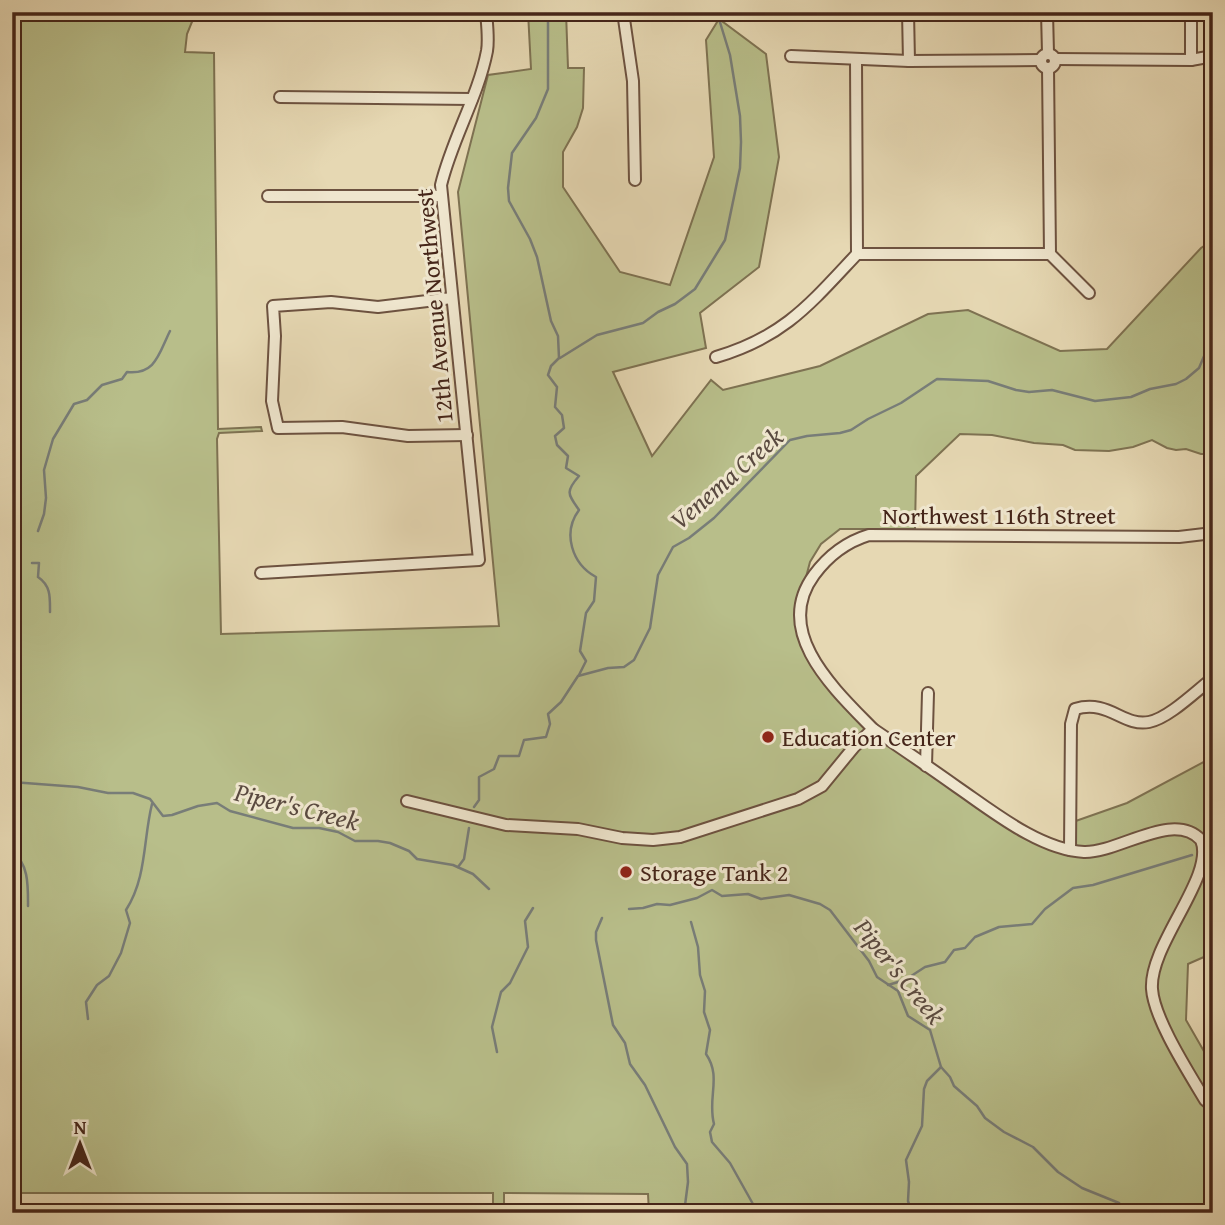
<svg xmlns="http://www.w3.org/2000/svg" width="1225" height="1225" font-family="'Gentium Book Plus',serif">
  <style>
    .green { fill: #b8be8a; stroke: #7e7252; stroke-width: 2 }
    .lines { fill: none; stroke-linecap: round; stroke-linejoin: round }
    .stream { stroke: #787d78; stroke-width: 2.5 }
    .minor-casing { stroke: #6d5240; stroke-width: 14 }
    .minor { stroke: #efe6ce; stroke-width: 10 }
    .poi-dot { fill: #8f2418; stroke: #efe6ce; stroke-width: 2.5 }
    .labels { text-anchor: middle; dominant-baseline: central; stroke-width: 6; stroke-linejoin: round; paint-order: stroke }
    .street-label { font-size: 24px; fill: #452519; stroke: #efe6ce }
    .poi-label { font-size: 24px; fill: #452519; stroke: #efe6ce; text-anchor: start }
    .water-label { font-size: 26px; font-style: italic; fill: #5a4a40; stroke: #efe6ce }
  </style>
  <rect width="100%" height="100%" fill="#e6d8b3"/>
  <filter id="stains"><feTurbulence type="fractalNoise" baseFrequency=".00286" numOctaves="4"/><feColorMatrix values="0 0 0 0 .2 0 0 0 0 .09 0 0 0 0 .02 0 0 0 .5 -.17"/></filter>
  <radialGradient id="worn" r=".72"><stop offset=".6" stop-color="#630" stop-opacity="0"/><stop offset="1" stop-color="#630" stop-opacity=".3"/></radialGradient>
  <path class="green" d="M12,12h184l-9,22 -2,18 29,1 4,376 43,-2 1,4 -43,2 -2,6 4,195 278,-8 -41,-434 30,-117 43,-6 -3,-57h38l2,56h16l-1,40 -6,19 -14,25v35l57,85 50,13 44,-128 -8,-117 13,-21 47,35 13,103 -20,110 -59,46 6,35 -93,24 39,84 59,-76 12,10 97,-24 108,-52 40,-4 92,41 47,-2 94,-101 12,-8v214h-12l-15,-5 -10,1 -9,-2 -15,-8 -19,7 -24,4 -34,-1 -12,-5 -29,-2 -42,-8 -32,-1 -44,42 -1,53h-75l-19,15 -11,18 -10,38v31l54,80 155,111 61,27v-26l57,-20 86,-46v196l-25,11 -2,56 27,47v146h-564l-1,-19 -144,-1v20h-11v-20h-481z"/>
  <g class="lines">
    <g class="stream">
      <path d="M548,12v77l-12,29 -24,35 -4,35 1,13 21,38 7,18 14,64 7,15 1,22 -8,8 -3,9 9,12 -2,20 7,8 2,13 -9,8 2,9 11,11 -2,12 13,8c-14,16 -11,18 0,34 -17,23 -7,54 17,67l-2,24 -8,12 -6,38 6,10 -7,14"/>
      <path d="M560,358l37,-23 46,-12 15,-11 17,-8 20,-15 30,-49 15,-72 1,-26 -1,-26 -10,-61 -11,-36"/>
      <path d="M38,531l6,-17 2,-16 -2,-28 9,-31 21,-35 13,-4 15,-15 20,-6 5,-7c29,3 32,-19 43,-41"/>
      <path d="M32,563h7l-1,14c13,9 12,20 12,35"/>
      <path d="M12,782l66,5 30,6h25l17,6 13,17 9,-1 26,-9 19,-3 13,8 63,17h26l19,4 17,9h23l12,2 19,8 8,8 36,6 20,9 16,15"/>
      <path d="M474,807l5,-7v-23l15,-8 5,-13h20l5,-16 22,-3 4,-13 -2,-10 13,-12 17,-26 30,-8 16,-1 10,-7 16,-32 8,-53 15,-28 16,-9 25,-20 76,-78 17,-4 33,-3 11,-3 17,-11 33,-16 36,-24 51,2 28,9 13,2 23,-2 43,11 36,-4 19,-8 26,-5 10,-5 13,-11 14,-33"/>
      <path d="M12,851c17,13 16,35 16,55"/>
      <path d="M458,867l6,-8 5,-31"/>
      <path d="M629,909l14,-1 14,-4 13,1 27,-7 15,-8 10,6 26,-2 13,5 28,-4 31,9 10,6 39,51 8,16 21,14 10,25 22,14 11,37 9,10 4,9 23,20 8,12 19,14 29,15 25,25 24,16 37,15 6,10"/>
      <path d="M602,918l-6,14v8l17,85 12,18 5,21 15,21 30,62 12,17 1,18 -4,31"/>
      <path d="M691,922l7,25 2,28 5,16 -1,21 6,18 -4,24c16,23 1,44 8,70l-4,8 2,10 18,21 28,50"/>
      <path d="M888,985l17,-5 20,-13 20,-5 9,-12 11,-2 10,-11 24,-10 33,-3 13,-15 28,-21 20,-3 99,-30"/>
      <path d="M88,1019l-2,-17 11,-17 12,-9 12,-23 9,-30 -4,-13c21,-33 17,-70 26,-106"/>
      <path d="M497,1052l-5,-25 9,-35 9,-9 18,-36 -3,-26 8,-13"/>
      <path d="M912,1213l-4,-12 1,-19 -3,-22 16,-34 2,-37 3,-8 14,-14"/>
    </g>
    <g class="minor-casing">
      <g id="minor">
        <path d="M623,12l10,69 2,99"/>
        <path d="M908,12l1,49"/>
        <path d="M1047,12l1,41"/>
        <path d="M1191,12v48"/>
        <circle cx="1048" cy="61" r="7"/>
        <path d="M791,56l118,5 132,-1"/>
        <path d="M1055,59l136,1 22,-4"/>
        <path d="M1048,68l2,186 39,39"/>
        <path d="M280,97l192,2"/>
        <path d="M268,196h173"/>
        <path d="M857,254h193"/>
        <path d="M452,298l-74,9 -47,-5 -58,4 2,30 -3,65 6,27 64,-1 66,9 59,-1"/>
        <path d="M716,357c68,-20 94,-53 141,-103l-1,-194"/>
        <path d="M1213,533l-34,4 -310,-2c-23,7 -41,21 -55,40 -42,57 20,114 59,154 28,19 56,38 84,58 35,24 83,63 127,65 35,1 89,-42 117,-12 15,36 -52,104 -49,149 2,30 37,84 53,111l8,7"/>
        <path d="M261,573l218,-13 -38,-375c11,-46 37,-88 46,-134 2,-12 0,-27 -1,-39"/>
        <path d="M926,766l2,-73"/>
        <path d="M407,801l99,24 72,4 44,9 31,2 27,-3 118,-38 24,-13 32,-39 19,-18"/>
        <path d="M1070,850l1,-126 4,-15c34,-10 48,18 74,13 20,-4 47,-31 64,-44"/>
      </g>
    </g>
    <use href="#minor" class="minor"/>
  </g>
  <g class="poi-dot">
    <circle cx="768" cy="737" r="7"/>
    <circle cx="626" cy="872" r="7"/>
  </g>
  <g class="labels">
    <g class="street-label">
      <text transform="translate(434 306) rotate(-95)">12th Avenue Northwest</text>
      <text x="999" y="515">Northwest 116th Street</text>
    </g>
    <g class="poi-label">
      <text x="782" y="737">Education Center</text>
      <text x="640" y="872">Storage Tank 2</text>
    </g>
    <g class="water-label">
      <text transform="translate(726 478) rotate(-41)">Venema Creek</text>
      <text transform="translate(297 806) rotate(14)">Piper's Creek</text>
      <text transform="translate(900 971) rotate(51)">Piper's Creek</text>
    </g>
  </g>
  <rect width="1225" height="1225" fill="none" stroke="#e6d8b3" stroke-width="42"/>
  <rect x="14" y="14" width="1197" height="1197" fill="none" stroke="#452519" stroke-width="3.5"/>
  <rect x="21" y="21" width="1183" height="1183" fill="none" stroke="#452519" stroke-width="2"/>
  <g transform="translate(80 1144)" stroke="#efe6ce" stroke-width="5" paint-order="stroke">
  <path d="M0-5L12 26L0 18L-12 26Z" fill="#452519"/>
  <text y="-10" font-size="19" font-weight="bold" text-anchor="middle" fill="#452519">N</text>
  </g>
  <rect width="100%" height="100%" filter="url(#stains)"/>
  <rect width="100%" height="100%" fill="url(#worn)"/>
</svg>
